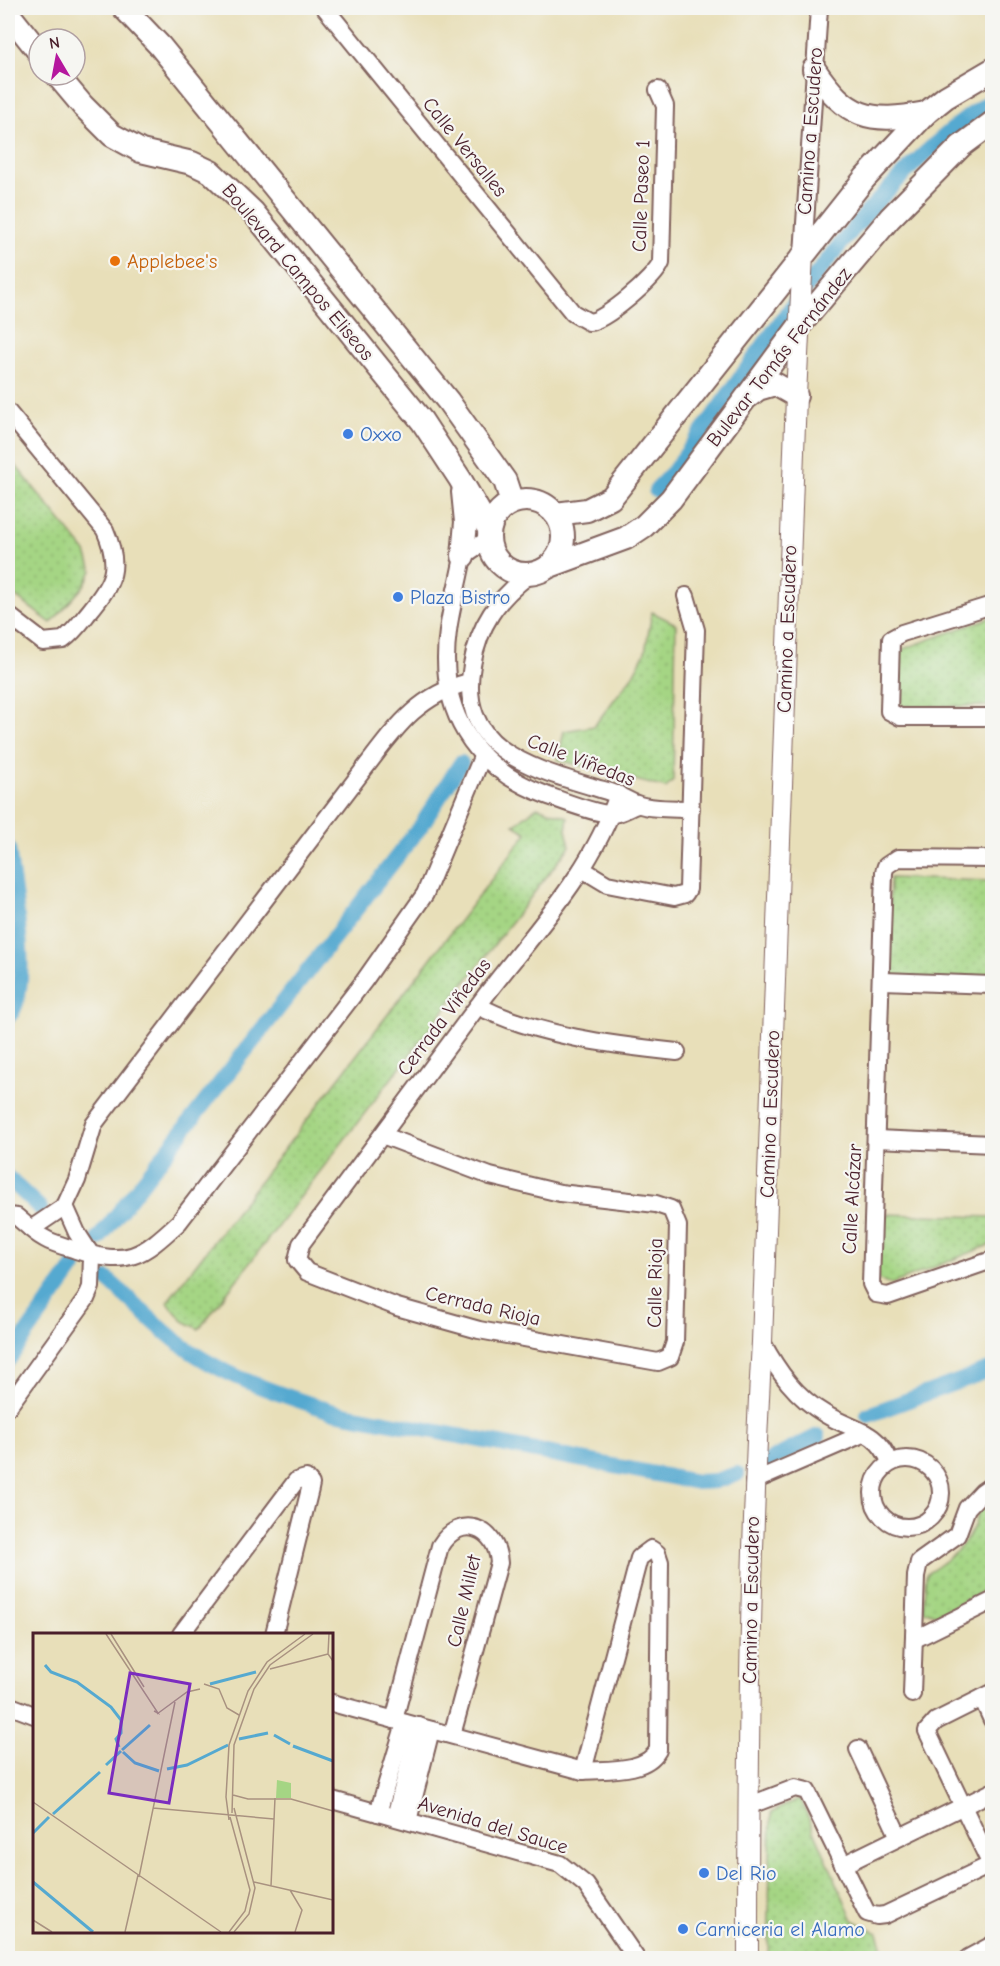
<svg xmlns="http://www.w3.org/2000/svg" width="1000" height="1966" font-family="'Comic Neue',sans-serif">
  <style>
    .green { fill: url(#green-dots); stroke: #787a58; stroke-width: 1.5 }
    .lines { fill: none; stroke-linecap: round; stroke-linejoin: round }
    .canal { stroke: #55a9d0; stroke-width: 16 }
    .minor-casing { stroke: #81625d; stroke-width: 20 }
    .tertiary-casing { stroke: #81625d; stroke-width: 22 }
    .secondary-casing { stroke: #81625d; stroke-width: 26 }
    .minor { stroke: #fff; stroke-width: 16 }
    .tertiary { stroke: #fff; stroke-width: 20 }
    .secondary { stroke: #fff; stroke-width: 22 }
    .food-dot { fill: #e8710a; stroke: #f6f6f2; stroke-width: 2 }
    .shop-dot { fill: #3f7fe0; stroke: #f6f6f2; stroke-width: 2 }
    .labels { text-anchor: middle; dominant-baseline: central; stroke-width: 4.5; stroke-linejoin: round; paint-order: stroke }
    .street-label { font-size: 20px; fill: #4a1f2b; stroke: #f6f6f2 }
    .food-label { font-size: 20px; fill: #c56008; stroke: #f6f6f2; text-anchor: start }
    .shop-label { font-size: 20px; fill: #366cbe; stroke: #f6f6f2; text-anchor: start }
    .inset-river { fill: none; stroke: #55a9d0; stroke-width: 3 }
    .inset-road { fill: none; stroke: #a99280; stroke-width: 1.5 }
    .view { fill: #7b2cbf; fill-opacity: 0.15; stroke: #7b2cbf; stroke-width: 3 }
    .inset-edge { fill: none; stroke: #4a1f2b; stroke-width: 3 }
  </style>
  <defs>
    <pattern id="green-dots" width="8" height="8" patternUnits="userSpaceOnUse" patternTransform="scale(1.5)"><rect width="8" height="8" fill="#a5d584"/><path d="M2 2h.1M6 6h.1" fill="none" stroke="#90b672" stroke-width="1.8" stroke-linecap="round"/></pattern>
  </defs>
  <rect width="100%" height="100%" fill="#f6f6f2"/>
  <filter id="ink" filterUnits="userSpaceOnUse"><feTurbulence type="fractalNoise" baseFrequency=".0167" numOctaves="2"/><feDisplacementMap in="SourceGraphic" scale="12" xChannelSelector="R" yChannelSelector="G"/><feConvolveMatrix kernelMatrix="1 2 1 2 8 2 1 2 1" color-interpolation-filters="sRGB"/></filter>
  <filter id="wash" filterUnits="userSpaceOnUse"><feTurbulence type="fractalNoise" baseFrequency=".008" numOctaves="4" result="noise"/><feDisplacementMap in="SourceGraphic" scale="24" xChannelSelector="R" yChannelSelector="G"/><feGaussianBlur stdDeviation="1.35" result="paint"/><feColorMatrix in="noise" values="0 0 0 0 0 0 0 0 0 0 0 0 0 0 0 0 0 1.4 0 .05"/><feComposite in="paint" operator="in"/></filter>
  <g filter="url(#wash)">
    <rect width="100%" height="100%" fill="#e8dfb9"/>
    <g class="green">
      <path d="M8,456l78,96 6,19 -9,16 -32,36 -43,-32z"/>
      <path d="M652,612l24,12 -3,157 -7,7 -108,-28 6,-29 30,-5 39,-51 12,-23z"/>
      <path d="M992,617v89l-94,1 2,-57z"/>
      <path d="M537,807l31,10 -2,13 4,16 -371,483 -16,-8 -16,-19 360,-469 -13,-8z"/>
      <path d="M890,878l102,3v102l-105,-5z"/>
      <path d="M882,1214l110,3v27l-100,40 -16,-5z"/>
      <path d="M992,1498v89l-55,28 -14,-5 3,-36c27,-16 51,-37 53,-70z"/>
      <path d="M800,1798l53,122 25,13 8,25h-118l3,-145z"/>
    </g>
    <g class="lines">
      <g class="canal">
        <path d="M656,490l18,-19c93,-126 187,-283 318,-371"/>
        <path d="M8,848c4,37 26,144 0,169"/>
        <path d="M8,1178l32,30"/>
        <path d="M99,1238l322,-412 40,-63"/>
        <path d="M107,1279c24,21 47,45 72,64 44,34 103,52 155,69l363,70 18,-1 22,-7"/>
        <path d="M8,1360l66,-93"/>
        <path d="M868,1415l124,-46"/>
        <path d="M767,1462l51,-26"/>
      </g>
    </g>
  </g>
  <g filter="url(#ink)">
    <g class="lines">
      <g class="minor-casing">
        <g id="minor">
          <path d="M325,8l248,305 16,9c16,-1 66,-44 72,-59l4,-157 -7,-16"/>
          <path d="M803,254l16,-246"/>
          <path d="M8,412l97,118c16,37 9,52 -16,82 -8,10 -16,21 -26,28l-20,2 -35,-27"/>
          <path d="M488,539l-25,17c-4,25 -12,50 -15,75 -11,79 25,137 98,164 14,5 52,20 66,19 8,0 18,-7 25,-9"/>
          <path d="M529,575c-32,24 -50,50 -57,90 -15,82 55,102 118,121 9,3 18,5 26,8 7,3 14,8 21,10 16,6 38,4 54,5"/>
          <path d="M992,605l-90,28 -11,6 -2,72 11,6h92"/>
          <path d="M992,859l-94,-1 -12,8 -2,6 -13,412 5,10 12,2 104,-36"/>
          <path d="M582,869l25,15 67,13 11,-3 3,-5 8,-259 -10,-34"/>
          <path d="M883,981l109,4"/>
          <path d="M478,1006c60,30 133,39 199,46"/>
          <path d="M382,1135l108,41 70,17 96,11 15,5 7,17 -3,116 -5,15 -12,5 -179,-32 -82,-23 -90,-35 -10,-12 4,-16c62,-83 123,-166 185,-249 48,-63 107,-124 132,-201"/>
          <path d="M876,1139l116,5"/>
          <path d="M9,1216l8,1 14,12 34,-23 12,-26 17,-56 267,-351c32,-41 54,-77 108,-91"/>
          <path d="M31,1229c15,13 26,15 45,21 52,17 65,7 103,-28l185,-241 61,-87 57,-137"/>
          <path d="M762,1342c16,30 34,55 63,72 28,17 52,15 65,48"/>
          <path d="M8,1407l78,-108 5,-12 1,-31 -15,-23 -12,-27"/>
          <circle cx="907" cy="1493" r="34"/>
          <path d="M754,1481l111,-48"/>
          <path d="M651,1549l6,4 3,9 -2,188c-13,23 -51,19 -75,21l56,-213z"/>
          <path d="M181,1634l115,-153 10,-3 5,6 -1,5 -36,145"/>
          <path d="M915,1639l77,-38"/>
          <path d="M992,1693l-56,28 -9,10 65,136"/>
          <path d="M912,1694l4,-118 3,-14 38,-27 10,-27 15,-16 10,-7"/>
          <path d="M982,1698l10,22"/>
          <path d="M332,1703l251,68"/>
          <path d="M8,1705l26,10"/>
          <path d="M394,1720l46,-174c20,-33 57,-19 59,17l-47,172"/>
          <path d="M858,1749l41,88"/>
          <path d="M332,1800l228,64 26,21 50,73"/>
          <path d="M748,1806l47,-18 12,3 60,122 10,3 8,-1 107,-51"/>
          <path d="M378,1813l27,-90"/>
          <path d="M395,1817l24,-91"/>
          <path d="M408,1821l23,-91"/>
          <path d="M843,1865l149,-73"/>
          <path d="M968,1958l24,-13"/>
        </g>
      </g>
      <g class="tertiary-casing">
        <path id="tertiary" d="M748,1958c0,-205 2,-410 14,-616l34,-946 7,-142"/>
      </g>
      <g class="secondary-casing">
        <g id="secondary">
          <path d="M124,8l36,38 288,355 57,80 7,21"/>
          <path d="M8,13l31,39"/>
          <path d="M814,69c33,49 55,55 112,44"/>
          <path d="M57,75l26,31 29,29 29,16 51,12 19,9 42,40 169,209 38,58 29,50"/>
          <path d="M749,396l9,-7 17,-5 21,12"/>
          <path d="M463,492l3,30 -3,34"/>
          <circle cx="526" cy="537" r="37"/>
          <path d="M556,514l31,-4 24,-12 254,-320 61,-65 20,-16 46,-27"/>
          <path d="M550,566l76,-28 18,-12 27,-27 129,-174 90,-107 71,-72 31,-23"/>
        </g>
      </g>
      <use href="#minor" class="minor"/>
      <use href="#tertiary" class="tertiary"/>
      <use href="#secondary" class="secondary"/>
    </g>
  </g>
  <circle class="food-dot" cx="115" cy="261" r="6"/>
  <g class="shop-dot">
    <circle cx="348" cy="434" r="6"/>
    <circle cx="398" cy="597" r="6"/>
    <circle cx="704" cy="1873" r="6"/>
    <circle cx="683" cy="1929" r="6"/>
  </g>
  <g class="labels">
    <g class="street-label">
      <text transform="translate(810 131) rotate(-86)">Camino a Escudero</text>
      <text transform="translate(465 147) rotate(51)">Calle Versalles</text>
      <text transform="translate(641 196) rotate(-88)">Calle Paseo 1</text>
      <text transform="translate(298 272) rotate(50)">Boulevard Campos Eliseos</text>
      <text transform="translate(779 357) rotate(-52)">Bulevar Tomás Fernández</text>
      <text transform="translate(787 629) rotate(-88)">Camino a Escudero</text>
      <text transform="translate(581 760) rotate(21)">Calle Viñedas</text>
      <text transform="translate(444 1017) rotate(-53)">Cerrada Viñedas</text>
      <text transform="translate(770 1114) rotate(-88)">Camino a Escudero</text>
      <text transform="translate(852 1199) rotate(-87)">Calle Alcázar</text>
      <text transform="translate(655 1283) rotate(-89)">Calle Rioja</text>
      <text transform="translate(483 1306) rotate(13)">Cerrada Rioja</text>
      <text transform="translate(751 1600) rotate(-89)">Camino a Escudero</text>
      <text transform="translate(464 1601) rotate(-77)">Calle Millet</text>
      <text transform="translate(493 1825) rotate(17)">Avenida del Sauce</text>
    </g>
    <g class="food-label">
      <text x="127" y="261">Applebee's</text>
    </g>
    <g class="shop-label">
      <text x="360" y="434">Oxxo</text>
      <text x="410" y="597">Plaza Bistro</text>
      <text x="716" y="1873">Del Rio</text>
      <text x="695" y="1929">Carniceria el Alamo</text>
    </g>
  </g>
  <g transform="translate(33 1633)">
    <rect width="300" height="300" fill="#e8dfb9"/>
    <path d="M244,147l14,3v15h-15z" fill="#a5d584"/>
    <path class="inset-river" d="M12,32l6,7 26,10 34,25 10,13v13l-5,6 3,8M177,51l46,-12M241,102l16,9M206,106l29,-6M260,113l40,15M89,117l28,-25M90,119l12,11 24,8M73,132l15,-14M134,136l20,-4 41,-20M20,181l47,-42M0,200l16,-16M0,249l60,50"/>
    <path class="inset-road" d="M73,1l52,79 -4,-2M78,1l33,53M296,1l-1,20 5,7M237,36l58,-15M171,51l15,5 8,19 12,7M124,81l30,-22 13,-3M200,162l15,4h43l42,12M0,169l188,130M120,175l121,11M201,175l21,80 -6,26 -15,18M199,180l2,-68 20,-56 16,-24 43,-31M196,187l-3,-23 3,-52 19,-54 19,-29 38,-28M106,244l36,-175M221,249l79,18M238,253l4,-88M257,257l12,20 -7,22M0,287l19,12M92,299l13,-57M196,299l16,-21 5,-21 -20,-73"/>
    <path class="view" d="M97,40l60,11 -21,119 -60,-10z"/>
    <rect width="300" height="300" class="inset-edge"/>
  </g>
  <rect width="1000" height="1966" fill="none" stroke="#f6f6f2" stroke-width="30"/>
  <g transform="translate(57 57) rotate(350)"><circle r="28" fill="#f6f6f2" stroke="#b1a0a2" stroke-width="1.5"/>
  <path d="M0-4.5L10 22L0 15L-10 22Z" fill="#b5179e"/>
  <text y="-9" font-size="16" font-weight="bold" text-anchor="middle" fill="#4a1f2b">N</text>
  </g>
</svg>
